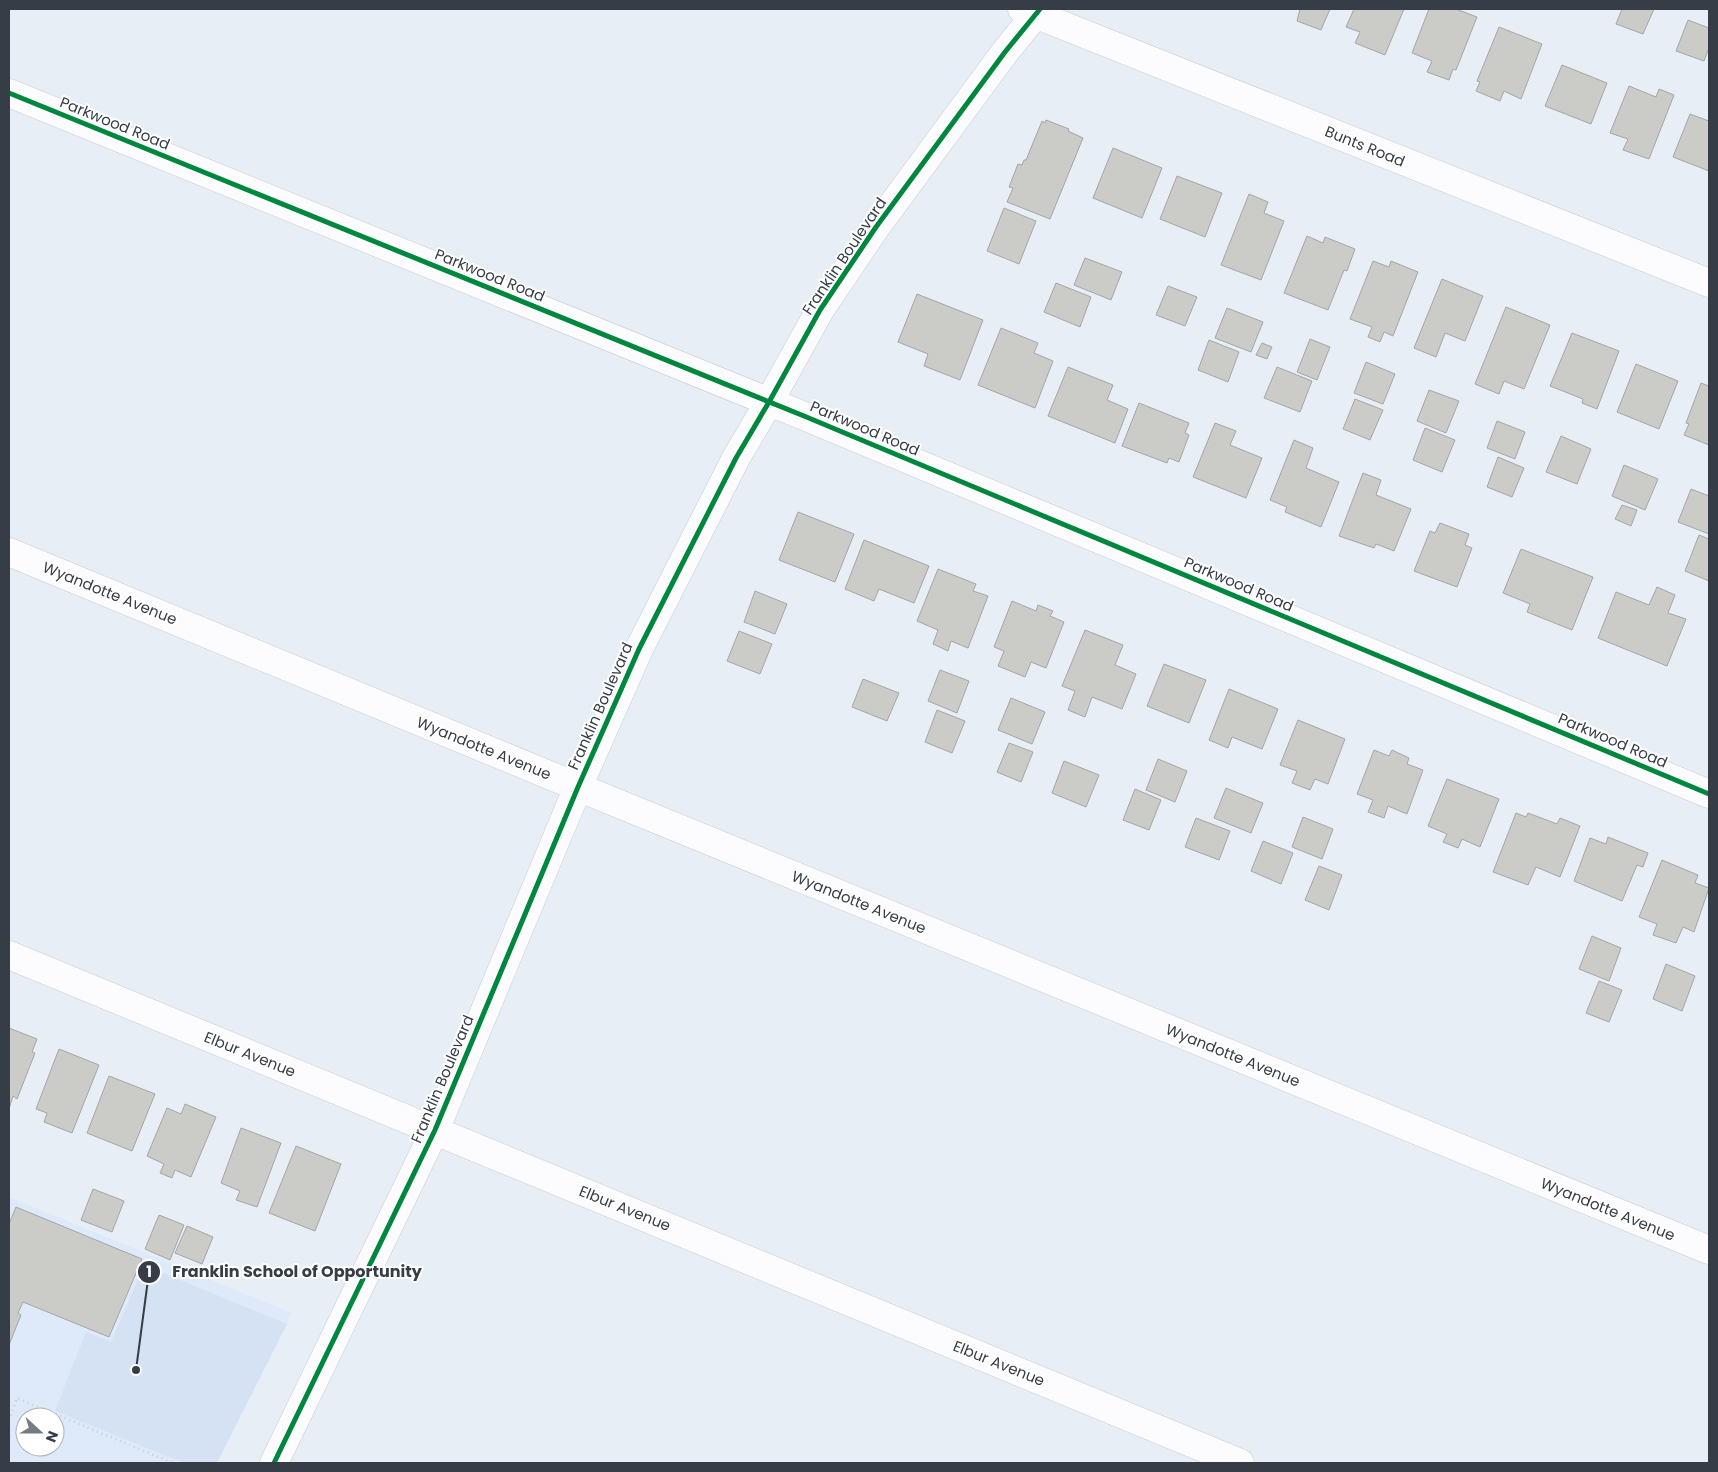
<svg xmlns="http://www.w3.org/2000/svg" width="1718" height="1472" font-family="Poppins,sans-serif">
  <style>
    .built { fill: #deeafa; fill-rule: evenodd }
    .green { fill: #d5e2f4 }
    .building { fill: #cbccc8; stroke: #a5a6a5 }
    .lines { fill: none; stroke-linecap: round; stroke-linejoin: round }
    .minor-casing { stroke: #c6ccd4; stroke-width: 29 }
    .path { stroke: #cccfd2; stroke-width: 3; stroke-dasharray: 1 4; stroke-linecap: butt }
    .minor { stroke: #fcfcfe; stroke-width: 28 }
    .cycleway-casing { stroke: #fff; stroke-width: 8 }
    .cycleway { stroke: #00873e; stroke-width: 5 }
    .labels { text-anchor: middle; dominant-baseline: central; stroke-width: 4; stroke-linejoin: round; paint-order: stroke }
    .street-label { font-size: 15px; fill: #363d46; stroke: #fff }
    .leader { fill: none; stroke: #363d46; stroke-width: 2 }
    .callout-dot { fill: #363d46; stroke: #fff; stroke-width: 2 }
    .mark-label { font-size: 15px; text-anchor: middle; font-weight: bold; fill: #fff }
    .callout-label { font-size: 16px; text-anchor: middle; font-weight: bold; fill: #363d46; stroke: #fff; stroke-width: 4; stroke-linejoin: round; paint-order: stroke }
  </style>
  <rect width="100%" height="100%" fill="#e8eef5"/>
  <path class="built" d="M9,1197l283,116 -75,150h-208zM25,1417h30v30h-30z"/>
  <path class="green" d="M144,1265l143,59 -70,139h-33l-129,-52 31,-79 25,10z"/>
  <g class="building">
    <path d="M1300,9h30l-9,21 -24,-9z"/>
    <path d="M1354,9h50l-19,46 -30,-12 5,-11 -14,-5z"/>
    <path d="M1429,9h27l21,8 -21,53 -3,-1 -4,11 -22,-8 5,-11 -20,-8z"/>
    <path d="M1622,9h32l-11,25 -27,-10z"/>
    <path d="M1688,20l21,8v20l-5,13 -28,-10z"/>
    <path d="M1499,27l43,17 -21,55 -17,-8 -4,10 -24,-10 4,-9 -3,-1z"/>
    <path d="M1562,65l45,18 -16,41 -46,-18z"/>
    <path d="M1629,86l27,11 3,-8 15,6 -25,64 -26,-9 5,-11 -18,-6z"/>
    <path d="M1690,114l19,7v50l-36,-14z"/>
    <path d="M1046,120l23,9 -1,2 15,7 -33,81 -43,-17 6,-14 -4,-1 9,-23 4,1 2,-5h2l16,-39 3,2z"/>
    <path d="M1113,148l49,20 -20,50 -49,-20z"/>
    <path d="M1177,176l45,17 -17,44 -45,-18z"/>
    <path d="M1249,194l19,8 -4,11 20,8 -23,59 -40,-15z"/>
    <path d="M1004,208l32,13 -17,43 -32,-13z"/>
    <path d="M1307,236l16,7 2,-6 30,12 -8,22 -3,-1 -16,40 -44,-17z"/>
    <path d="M1085,258l37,14 -11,28 -37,-15z"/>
    <path d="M1373,261l16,6 2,-6 27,11 -25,64 -9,-4 -4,10 -12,-5 4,-10 -22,-8z"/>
    <path d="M1442,279l41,17 -18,45 -20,-8 -9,24 -22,-9z"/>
    <path d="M1056,283l35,14 -11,30 -36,-15z"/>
    <path d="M1168,286l29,11 -12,29 -29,-11z"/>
    <path d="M917,294l66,26 -23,60 -36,-14 4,-12 -30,-12z"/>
    <path d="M1506,307l44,18 -26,64 -20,-8 -5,13 -24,-10z"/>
    <path d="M1227,308l36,14 -12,30 -36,-14z"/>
    <path d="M1001,328l37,15 -4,10 19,8 -18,47 -57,-23z"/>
    <path d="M1572,333l47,18 -22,58 -15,-6 1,-4 -33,-13z"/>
    <path d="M1310,339l20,8 -13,33 -20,-8z"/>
    <path d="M1209,340l30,12 -11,30 -30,-12z"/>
    <path d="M1262,343l10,4 -5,12 -11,-4z"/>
    <path d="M1366,362l29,12 -12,30 -29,-11z"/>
    <path d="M1636,364l42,17 -19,48 -42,-17z"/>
    <path d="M1068,367l45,18 -6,15 21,9 -13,34 -67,-27z"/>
    <path d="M1277,367l35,14 -12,31 -36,-14z"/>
    <path d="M1701,383l8,3v59l-25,-10 5,-11 -3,-1z"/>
    <path d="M1429,390l30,11 -13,32 -29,-12z"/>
    <path d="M1355,399l28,11 -13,30 -27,-11z"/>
    <path d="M1139,403l50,20 -4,10 4,2 -10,27 -10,-4 -2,5 -45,-17z"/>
    <path d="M1497,421l28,11 -10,27 -28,-11z"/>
    <path d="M1215,423l21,8 -6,14 32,13 -16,40 -53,-21z"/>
    <path d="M1425,428l30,12 -13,32 -29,-12z"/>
    <path d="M1561,436l30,13 -14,35 -31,-12z"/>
    <path d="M1294,440l19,8 -7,20 33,14 -18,45 -36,-15 2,-5 -17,-7z"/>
    <path d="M1498,457l26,11 -12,29 -25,-10z"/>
    <path d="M1624,465l34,14 -13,31 -33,-14z"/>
    <path d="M1363,473l18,7 -5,15 35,14 -17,42 -18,-7 -2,4 -35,-12z"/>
    <path d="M1691,489l18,7v38l-31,-12z"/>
    <path d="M1622,505l15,5 -6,16 -16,-7z"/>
    <path d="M798,512l56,22 -19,48 -56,-22z"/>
    <path d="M1440,523l29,11 -4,11 7,3 -15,39 -43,-16 16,-40 5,2z"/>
    <path d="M1699,535l10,4v42l-24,-10z"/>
    <path d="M864,540l65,26 -15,37 -35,-14 -5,12 -29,-12z"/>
    <path d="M1521,549l72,28 -21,53 -45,-18 3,-8 -27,-11z"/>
    <path d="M938,569l38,15 -3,7 15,5 -20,52 -17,-7 -3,10 -15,-7 5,-14 -21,-9z"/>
    <path d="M1657,587l18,8 -7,18 18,6 -19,47 -69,-28 18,-46 33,13z"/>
    <path d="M755,591l32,13 -12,30 -31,-12z"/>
    <path d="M1012,601l24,10 2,-6 15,6 -3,5 14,6 -18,46 -15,-6 -6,15 -27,-11 6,-15 -10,-4z"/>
    <path d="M1085,630l38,15 -8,20 21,9 -14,35 -30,-12 -7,20 -17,-7 7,-19 -13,-5z"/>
    <path d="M739,631l33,13 -12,30 -33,-13z"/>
    <path d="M1164,664l42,16 -17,43 -42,-17z"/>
    <path d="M940,670l29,11 -12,32 -29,-12z"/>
    <path d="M863,679l36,14 -12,28 -35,-14z"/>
    <path d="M1229,689l49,20 -16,40 -30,-12 -4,11 -19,-8z"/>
    <path d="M1011,698l34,14 -13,32 -34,-14z"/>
    <path d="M937,710l28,11 -13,32 -27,-11z"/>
    <path d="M1298,720l47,19 -17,45 -13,-5 -5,11 -18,-7 5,-12 -17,-6z"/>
    <path d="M1009,743l24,9 -12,30 -24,-10z"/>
    <path d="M1374,750l15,6 3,-6 17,8 -2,6 16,6 -16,44 -19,-8 -4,12 -16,-6 5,-12 -16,-6z"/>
    <path d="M1158,759l29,12 -12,31 -29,-12z"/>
    <path d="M1064,761l35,14 -13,32 -34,-14z"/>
    <path d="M1447,779l52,20 -19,48 -18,-8 -4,9 -15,-6 4,-8 -19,-8z"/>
    <path d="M1226,788l37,15 -12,30 -37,-15z"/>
    <path d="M1135,789l26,11 -12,30 -26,-10z"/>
    <path d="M1516,813l10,4 2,-4 29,11 3,-6 20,8 -20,51 -24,-10 -8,18 -35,-13z"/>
    <path d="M1303,817l30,12 -11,30 -30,-12z"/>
    <path d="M1196,818l34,13 -11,29 -34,-13z"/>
    <path d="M1608,837l40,16 -5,14 -6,-2 -15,36 -48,-20 16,-43 16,6z"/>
    <path d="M1263,841l30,12 -12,31 -30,-13z"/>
    <path d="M1662,860l36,15 -3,8 14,5 -15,44 -11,-5 -7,16 -23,-8 4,-11 -18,-7z"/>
    <path d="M1319,866l23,9 -13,35 -24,-10z"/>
    <path d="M1592,936l29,12 -12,33 -30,-12z"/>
    <path d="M1666,964l29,12 -13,35 -29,-12z"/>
    <path d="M1599,981l23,9 -13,32 -23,-9z"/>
    <path d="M9,1028l28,11 -5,13 3,1 -18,46 -4,-3 -4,13z"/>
    <path d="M59,1049l40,16 -27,68 -28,-11 3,-9 -11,-4z"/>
    <path d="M109,1076l46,18 -23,57 -45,-18z"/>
    <path d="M185,1104l31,13 -25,60 -16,-7 -3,8 -12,-5 4,-9 -17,-8 20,-48 14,6z"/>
    <path d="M241,1128l40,15 -24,64 -21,-7 4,-9 -19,-8z"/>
    <path d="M296,1146l45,18 -26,67 -46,-18z"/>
    <path d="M93,1189l31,12 -12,31 -31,-12z"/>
    <path d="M16,1207l126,52 -33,78 -86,-35 -5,11 3,2 -12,30v-121z"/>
    <path d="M159,1215l25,10 -14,35 -25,-11z"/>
    <path d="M187,1226l26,11 -11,27 -27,-11z"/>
  </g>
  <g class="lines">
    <g class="minor-casing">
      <g id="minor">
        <path d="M1022,9l687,274"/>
        <path d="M9,93l795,323 905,378"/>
        <path d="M9,552l603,249 1097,449"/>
        <path d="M9,955l1231,508"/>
        <path d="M274,1463l161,-333 143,-343 61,-138 97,-191 33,-56 51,-92 56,-83 129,-175 35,-43"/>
      </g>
    </g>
    <path class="path" d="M9,1420l8,-22 156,65"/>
    <use href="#minor" class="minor"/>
    <g class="cycleway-casing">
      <g id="cycleway">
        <path d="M9,93l795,323 905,378"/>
        <path d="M274,1463l161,-333 143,-343 61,-138 97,-191 33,-56 51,-92 56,-83 129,-175 35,-43"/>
      </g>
    </g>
    <use href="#cycleway" class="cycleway"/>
  </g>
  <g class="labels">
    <g class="street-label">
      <text transform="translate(115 123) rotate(22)">Parkwood Road</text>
      <text transform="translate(1365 146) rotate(22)">Bunts Road</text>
      <text transform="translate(844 256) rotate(-56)">Franklin Boulevard</text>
      <text transform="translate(490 275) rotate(22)">Parkwood Road</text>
      <text transform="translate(865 428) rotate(23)">Parkwood Road</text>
      <text transform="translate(1239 584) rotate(23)">Parkwood Road</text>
      <text transform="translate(110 593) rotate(22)">Wyandotte Avenue</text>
      <text transform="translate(600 706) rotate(-66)">Franklin Boulevard</text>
      <text transform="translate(1613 740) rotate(23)">Parkwood Road</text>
      <text transform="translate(484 748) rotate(22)">Wyandotte Avenue</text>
      <text transform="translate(859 902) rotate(22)">Wyandotte Avenue</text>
      <text transform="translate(250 1054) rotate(22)">Elbur Avenue</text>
      <text transform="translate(1233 1055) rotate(22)">Wyandotte Avenue</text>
      <text transform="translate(442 1079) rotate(-67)">Franklin Boulevard</text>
      <text transform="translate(625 1208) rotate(22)">Elbur Avenue</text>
      <text transform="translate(1608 1209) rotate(22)">Wyandotte Avenue</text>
      <text transform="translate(999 1363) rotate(22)">Elbur Avenue</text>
    </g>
  </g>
  <path class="leader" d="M136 1370L149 1272"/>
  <g class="callout-dot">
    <circle cx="136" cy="1370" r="5"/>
    <circle cx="149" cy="1272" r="12"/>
  </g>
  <g class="mark-label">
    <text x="149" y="1277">1</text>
  </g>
  <g class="callout-label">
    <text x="297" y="1277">Franklin School of Opportunity</text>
  </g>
  <rect width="1718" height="1472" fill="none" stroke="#363d46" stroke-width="20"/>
  <g transform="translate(40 1432) rotate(111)"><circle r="24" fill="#ffffff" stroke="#afb1b5"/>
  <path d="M0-4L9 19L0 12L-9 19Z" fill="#747b83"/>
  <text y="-8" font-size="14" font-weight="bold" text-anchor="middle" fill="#363d46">N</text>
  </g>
</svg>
